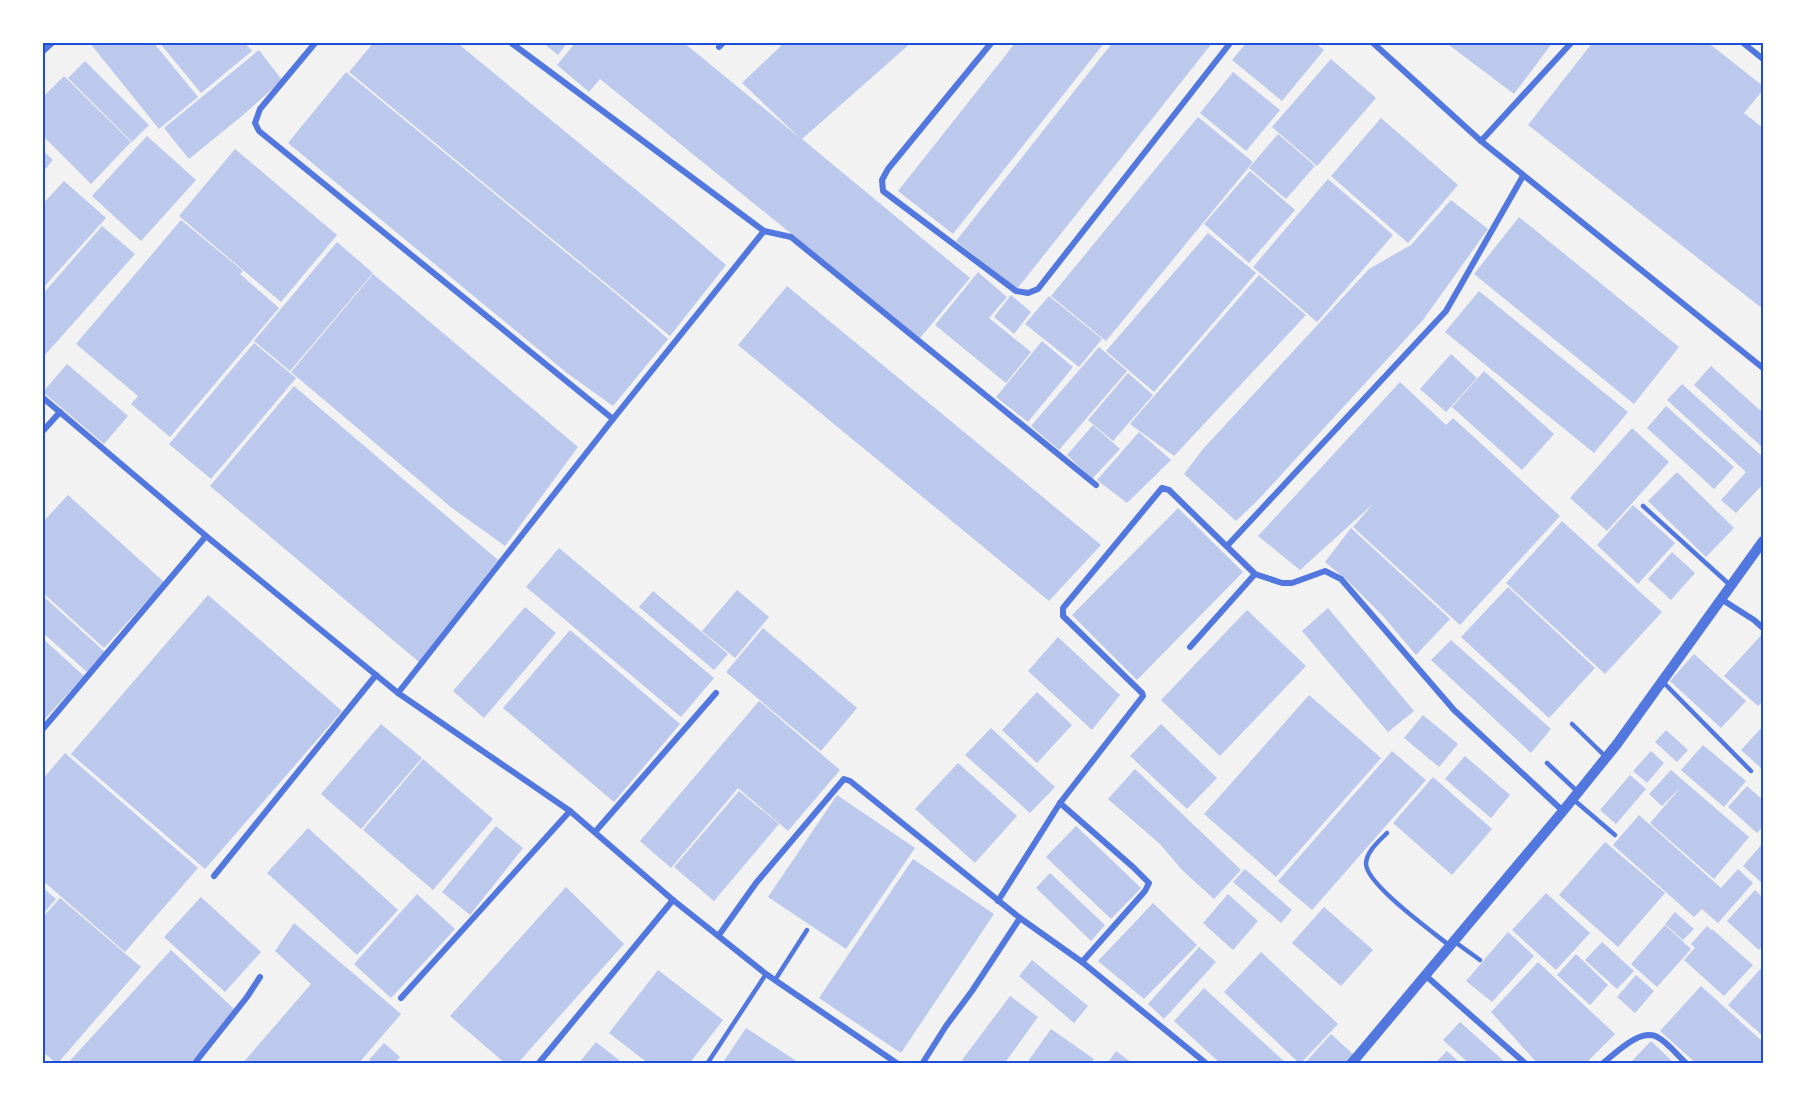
<svg xmlns="http://www.w3.org/2000/svg" width="1805" height="1106" font-family="Raleway,sans-serif">
  <style>
    .building { fill: #bdc9ec }
    .lines { fill: none; stroke-linecap: round; stroke-linejoin: round }
    .service { stroke: #5277de; stroke-width: 4.5 }
    .minor { stroke: #5277de; stroke-width: 6 }
    .tertiary { stroke: #5277de; stroke-width: 10 }
    .neatline { fill: none; stroke: #1d4ed8; stroke-width: 2 }
  </style>
  <rect width="100%" height="100%" fill="#f2f2f2"/>
  <g class="building">
    <path d="M89,42h64l45,55 -39,32z"/>
    <path d="M159,42h85l8,9 -51,42z"/>
    <path d="M374,42h82l228,187 42,36 -56,71 -321,-264z"/>
    <path d="M542,42h26l-10,13z"/>
    <path d="M576,42h107l117,96 -58,-55 43,-41h127l-110,97 168,139 -50,60 -320,-259 -11,13 -32,-27z"/>
    <path d="M1016,42h89l-152,192 -55,-43z"/>
    <path d="M1113,42h100l-196,247 -61,-48z"/>
    <path d="M1247,42h67l10,8 -42,51 -50,-41z"/>
    <path d="M1445,42h108l-39,52z"/>
    <path d="M1593,42h114l56,44v4l-19,23 19,15v181l-235,-184z"/>
    <path d="M259,50l23,30 -40,36 -53,43 -25,-31z"/>
    <path d="M1331,59l45,39 -59,68 -45,-39z"/>
    <path d="M85,61l64,64 -17,17 -64,-64z"/>
    <path d="M346,72l279,229 43,38 -55,67 -46,-33 -279,-230z"/>
    <path d="M1233,72l47,38 -34,41 -46,-38z"/>
    <path d="M64,76l67,66 -40,42 -49,-49v-37z"/>
    <path d="M1198,117l55,45 -147,179 -55,-45z"/>
    <path d="M1381,118l77,67 -50,58 -77,-67z"/>
    <path d="M1278,134l37,32 -29,33 -37,-31z"/>
    <path d="M147,136l49,44 -55,61 -49,-45z"/>
    <path d="M235,149l102,86 -56,67 -102,-86z"/>
    <path d="M42,150l11,10 -11,13z"/>
    <path d="M1250,171l45,39 -46,53 -45,-39z"/>
    <path d="M1328,179l65,56 -76,87 -64,-55z"/>
    <path d="M64,181l42,37 -64,71v-84z"/>
    <path d="M1451,200l37,29 -65,91 -165,180 -22,21 -52,-47 19,-25 166,-180 42,-24z"/>
    <path d="M1519,217l160,130 -45,57 -160,-130z"/>
    <path d="M181,220l62,51 -3,3 39,34 -109,129 -39,-33 7,-8 -62,-52z"/>
    <path d="M102,226l33,28 -91,102 -2,-1v-60z"/>
    <path d="M1208,233l48,40 -102,119 -48,-41z"/>
    <path d="M337,242l36,31 -83,98 -36,-30z"/>
    <path d="M978,272l29,25 -18,21 42,34 -25,31 -71,-58z"/>
    <path d="M373,274l205,173 -73,99 -53,-38 -161,-136z"/>
    <path d="M1259,275l47,40 -132,141 -44,-32z"/>
    <path d="M787,286l314,259 -52,56 -311,-256z"/>
    <path d="M1479,291l149,121 -34,41 -149,-121z"/>
    <path d="M1011,295l20,17 -17,22 -20,-17z"/>
    <path d="M1049,296l53,43 -23,28 -54,-43z"/>
    <path d="M1042,341l31,26 -45,55 -32,-25z"/>
    <path d="M254,343l42,35 -85,101 -42,-35z"/>
    <path d="M1099,347l28,24 -68,79 -28,-24z"/>
    <path d="M1451,354l26,24 -31,34 -26,-23z"/>
    <path d="M67,364l61,52 -24,28 -61,-52z"/>
    <path d="M1711,366l52,47v35l-69,-63z"/>
    <path d="M1484,371l70,63 -32,36 -70,-63z"/>
    <path d="M1128,373l25,22 -40,46 -25,-21z"/>
    <path d="M1400,382l46,43 7,-7 107,98 -100,109 -107,-98 20,-23 -73,66 -42,-34z"/>
    <path d="M1682,384l81,73v27l-27,29 -15,-13 25,-28 -79,-72z"/>
    <path d="M294,386l204,174 -79,102 -209,-176z"/>
    <path d="M1666,406l68,61 -20,22 -67,-61z"/>
    <path d="M1093,425l27,24 -28,30 -25,-24z"/>
    <path d="M1632,428l37,34 -62,69 -37,-33z"/>
    <path d="M1139,432l32,28 -44,43 -30,-23z"/>
    <path d="M1677,472l57,56 -28,29 -58,-56z"/>
    <path d="M68,495l96,87 -60,66 -62,-56v-69z"/>
    <path d="M1633,505l42,38 -37,41 -41,-39z"/>
    <path d="M1178,508l65,64 -106,108 -65,-65z"/>
    <path d="M1562,521l100,91 -57,62 -99,-91z"/>
    <path d="M1351,528l99,91 -34,36 -33,-39 -36,-36 -22,-18z"/>
    <path d="M559,548l155,130 -33,39 -155,-130z"/>
    <path d="M1672,552l23,21 -24,27 -23,-21z"/>
    <path d="M1508,587l87,81 -46,50 -88,-81z"/>
    <path d="M737,590l32,27 -34,41 -33,-27z"/>
    <path d="M653,591l75,63 -14,16 -75,-63z"/>
    <path d="M42,595l63,57 -18,20 -45,-40z"/>
    <path d="M208,595l134,116 -137,158 -134,-115z"/>
    <path d="M525,607l31,26 -72,85 -31,-27z"/>
    <path d="M1328,608l86,103 -26,21 -86,-101z"/>
    <path d="M1247,610l59,56 -86,90 -59,-56z"/>
    <path d="M763,628l94,80 -36,43 -95,-79z"/>
    <path d="M570,630l110,94 -66,78 -111,-94z"/>
    <path d="M1763,633v68l-5,5 -34,-30z"/>
    <path d="M1058,637l62,58 -28,35 -64,-59z"/>
    <path d="M42,638l42,38 -42,46z"/>
    <path d="M1451,640l100,89 -20,24 -100,-93z"/>
    <path d="M1694,654l52,47 -25,27 -51,-47z"/>
    <path d="M1037,692l35,33 -35,38 -35,-33z"/>
    <path d="M1309,695l72,63 -105,119 -72,-63z"/>
    <path d="M759,701l81,69 -52,61 -50,-43 -67,80 -31,-27z"/>
    <path d="M1423,715l35,29 -19,23 -35,-29z"/>
    <path d="M381,724l41,34 -61,71 -40,-35z"/>
    <path d="M1161,724l56,54 -30,31 -57,-53z"/>
    <path d="M1763,726v44l-22,-20z"/>
    <path d="M991,728l64,59 -25,26 -65,-58z"/>
    <path d="M1666,730l22,20 -11,12 -22,-20z"/>
    <path d="M1703,745l43,36 -22,26 -43,-37z"/>
    <path d="M1392,751l34,29 -114,130 -34,-29z"/>
    <path d="M1651,751l13,12 -17,20 -14,-12z"/>
    <path d="M65,753l133,115 -73,84 -83,-72v-100z"/>
    <path d="M1465,756l45,39 -19,23 -46,-39z"/>
    <path d="M423,759l70,60 -60,71 -70,-60z"/>
    <path d="M958,763l59,53 -42,47 -60,-54z"/>
    <path d="M1135,769l106,101 -27,29 -32,-29 -22,-26 -52,-45z"/>
    <path d="M1671,770l78,67 -35,42 -64,-56 32,-37 -20,20 -13,-12z"/>
    <path d="M1630,775l16,14 -30,35 -16,-14z"/>
    <path d="M1433,777l59,52 -40,46 -59,-52z"/>
    <path d="M1747,786l16,14v26l-6,7 -29,-26z"/>
    <path d="M739,791l40,33 -65,77 -40,-34z"/>
    <path d="M837,795l78,53 -69,101 -78,-52z"/>
    <path d="M1639,815l82,73 17,-19 15,14 -35,40 -16,-14 -8,8 -81,-72z"/>
    <path d="M496,826l27,22 -53,67 -28,-23z"/>
    <path d="M1076,826l65,62 -30,31 -65,-62z"/>
    <path d="M308,828l90,82 -41,45 -90,-82z"/>
    <path d="M1605,842l60,51 -47,54 -59,-52z"/>
    <path d="M1763,843v41l-20,-18z"/>
    <path d="M913,859l81,55 -93,139 -82,-55z"/>
    <path d="M1245,869l47,41 -11,13 -48,-41z"/>
    <path d="M1050,873l55,52 -14,16 -55,-53z"/>
    <path d="M42,887l14,12 -14,16z"/>
    <path d="M566,887l58,57 -107,120h-11l-56,-48z"/>
    <path d="M1755,890l8,8v47l-4,5 -32,-29z"/>
    <path d="M1546,893l44,40 -34,37 -44,-40z"/>
    <path d="M417,894l38,35 -64,69 -37,-34z"/>
    <path d="M1228,894l30,27 -25,29 -30,-27z"/>
    <path d="M201,897l60,55 -36,40 -61,-55z"/>
    <path d="M60,898l81,69 -84,97 -15,-13v-133z"/>
    <path d="M1153,903l44,42 -53,54 -46,-38z"/>
    <path d="M1324,907l49,43 -32,36 -49,-43z"/>
    <path d="M1675,912l19,17 -11,11 -18,-16z"/>
    <path d="M294,923l107,91 -43,50h-116l69,-80 -36,-33z"/>
    <path d="M1665,925l26,24 -34,38 -26,-23z"/>
    <path d="M1707,926l4,4 1,-1 41,36 -29,31 -40,-36 11,-12 -4,-4z"/>
    <path d="M1508,932l26,24 -42,46 -26,-21z"/>
    <path d="M1602,942l32,29 -17,18 -32,-29z"/>
    <path d="M1199,947l17,15 -52,57 -16,-15z"/>
    <path d="M171,950l63,59 -21,29 -24,26h-122z"/>
    <path d="M1261,952l77,72 -38,40 -76,-72z"/>
    <path d="M1576,954l32,31 -18,20 -33,-30z"/>
    <path d="M1032,960l56,46 -14,17 -55,-47z"/>
    <path d="M1538,962l77,72 -30,30h-47l-47,-52z"/>
    <path d="M1763,966v70l-35,-31z"/>
    <path d="M658,970l65,50 -34,44h-40l-40,-31z"/>
    <path d="M1636,975l18,16 -19,22 -18,-16z"/>
    <path d="M1701,986l62,56v22h-66l-37,-33z"/>
    <path d="M1204,988l83,76h-66l-47,-43z"/>
    <path d="M1010,996l28,21 -34,47h-36l-6,-4z"/>
    <path d="M1460,1022l47,42h-37l-27,-24z"/>
    <path d="M746,1028l55,36h-79z"/>
    <path d="M1051,1029l43,30 -4,5h-64z"/>
    <path d="M1331,1034l23,21 -8,9h-42z"/>
    <path d="M1651,1041l24,23h-46z"/>
    <path d="M596,1042l28,22h-46z"/>
    <path d="M384,1043l16,14 -6,7h-20l-5,-4z"/>
    <path d="M1116,1051l17,13h-26z"/>
    <path d="M1447,1051l14,13h-27z"/>
  </g>
  <g class="lines">
    <g class="service">
      <path d="M1643,506l87,79"/>
      <path d="M1662,681l89,90"/>
      <path d="M1572,724l34,33"/>
      <path d="M1547,763l31,29"/>
      <path d="M1574,800l41,35"/>
      <path d="M1387,833c-8,8 -21,19 -21,31 1,21 67,68 84,82"/>
      <path d="M1455,942l25,18"/>
      <path d="M775,980l32,-50"/>
      <path d="M707,1064l59,-90"/>
    </g>
    <g class="minor">
      <path d="M316,42l-56,67 -5,14 4,8 354,288"/>
      <path d="M510,42l254,189 27,6 305,248"/>
      <path d="M992,42l-104,127 -6,11 1,11 133,100 12,2 10,-4 193,-247"/>
      <path d="M1372,42l109,99 282,227"/>
      <path d="M1742,42l21,17"/>
      <path d="M719,47l5,-5"/>
      <path d="M42,52l11,-10"/>
      <path d="M1481,141l91,-99"/>
      <path d="M42,397l164,139 192,157 172,118 103,89 93,74 132,90"/>
      <path d="M42,432l18,-20"/>
      <path d="M1227,546l219,-235 77,-135"/>
      <path d="M1255,574l27,9h10l33,-12 16,8 113,131 109,101"/>
      <path d="M1721,599l33,21 9,8"/>
      <path d="M398,693l215,-274 151,-188"/>
      <path d="M42,730l164,-194"/>
      <path d="M595,832l121,-139"/>
      <path d="M214,876l162,-201"/>
      <path d="M998,901l62,-98"/>
      <path d="M719,935l37,-52 88,-104 6,2 170,137 62,44 125,102"/>
      <path d="M1082,962l63,-71 4,-8 -16,-16 -73,-64 83,-107 -1,-3 -79,-77v-8l99,-120 7,2 86,84 -65,73"/>
      <path d="M1425,975l101,89"/>
      <path d="M401,998l169,-187"/>
      <path d="M194,1064l53,-67 13,-20"/>
      <path d="M538,1064l135,-164"/>
      <path d="M922,1064l24,-38 26,-35 48,-73"/>
      <path d="M1602,1064c13,-10 39,-38 57,-26 10,6 19,18 28,26"/>
    </g>
    <path class="tertiary" d="M1351,1064l212,-253 54,-67 146,-203"/>
  </g>
  <rect width="1805" height="1106" fill="none" stroke="#ffffff" stroke-width="87"/>
  <rect x="44" y="44" width="1718" height="1018" class="neatline"/>
</svg>
